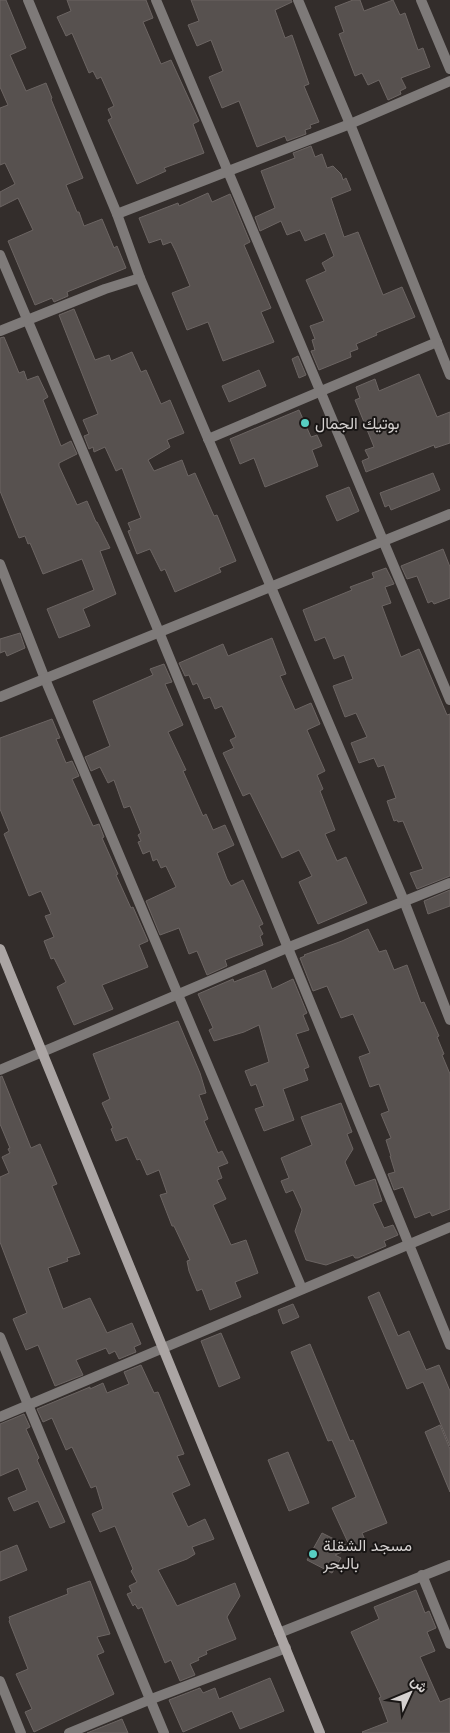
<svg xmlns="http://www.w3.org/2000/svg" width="450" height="1733" font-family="Inter,Vazirmatn,sans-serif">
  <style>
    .building { fill: #57514f; stroke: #6c6563 }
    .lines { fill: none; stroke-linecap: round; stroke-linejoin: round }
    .street { stroke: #7e7a79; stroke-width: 10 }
    .secondary { stroke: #aba5a4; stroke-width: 10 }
    .poi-dot { fill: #57cec2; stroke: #191615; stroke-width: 2 }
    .labels { text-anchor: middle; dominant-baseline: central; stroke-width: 4; stroke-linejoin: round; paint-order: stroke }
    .poi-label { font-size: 16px; fill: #d5d1d0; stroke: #191615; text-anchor: start }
  </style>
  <rect width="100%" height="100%" fill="#332d2b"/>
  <g class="building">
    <path d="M0,0h6l20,48 -16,7 16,36 20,-8 6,15 -1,1 32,79 -17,7 11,27h2l5,14 18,-7 12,29 3,-2 9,22 -59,24 1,4 -14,6 -2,-4 -17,7 -27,-64 25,-11 -15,-32 -18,9v-15l15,-8 -10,-21 -5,2v-57l8,-3 -8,-18z"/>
    <path d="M67,0h79l7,18 -10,4 18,42 10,-4 28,61 -6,3 11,29 -40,15 2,3 -29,13 -29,-64 4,-2 -4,-9 6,-3 -13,-29 -4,2 -4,-8 -4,2 -17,-40 -6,3 -9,-19 14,-6z"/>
    <path d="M191,0h100l1,2 -17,8 10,28 7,-3 17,49 -5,2 15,36 -9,3 1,3 -6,2 1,4 -19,7 -2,-5 -28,11 -18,-46 -17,7 -13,-31 14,-6 -12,-31 -14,6 -9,-21 11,-4z"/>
    <path d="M353,0h7l4,11 29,-11 7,15 5,-2 13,37 5,-2 7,19 -29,11 5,10 -6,3 1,3 -13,6 -9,-20 -11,5 -6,-12 -7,3 -16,-42 5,-2 -9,-25z"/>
    <path d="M311,146l4,11 7,-3 5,14 6,-2 8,8 2,6 3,-2 5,12 -20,8 13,39 14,-5 25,63 19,-8 13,30 -39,16 1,2 -21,9 2,5 -8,3 1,5 -32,13 -8,-19 4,-1 -3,-10 3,-1 -5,-13 14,-5 -18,-41 20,-9 -4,-8 12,-7 -9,-23 -20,8 -5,-11 -13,5 -6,-14 -21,10 -5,-14 20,-9 -14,-37 34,-13 -2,-5z"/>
    <path d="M208,193l4,9 18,-8 20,48 -6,3 27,63 -10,4 13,30 -51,19 -15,-39 -21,8 -15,-37 18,-7 -14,-34 -5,-10 -8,3 -2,-6 -12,4 -10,-25 39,-15 1,3z"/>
    <path d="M74,309l21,51 14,-5 2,6 21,-9 9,20 5,-2 15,34 9,-4 14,33 -17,7 3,7 -22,13 6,11 28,-11 6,16 7,-3 19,43 3,-1 19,46 -17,7 2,4 -46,20 -10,-23 -4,2 -11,-22 -13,5 -9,-23 3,-1 -3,-7 13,-5 -19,-50 -6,3 -11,-24 -11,5 -1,-5 -4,2 -5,-13 5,-2 -6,-14 15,-6 -39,-99z"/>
    <path d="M4,337l15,36 5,-2 3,9 11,-4 10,21 -5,3 18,46 10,-5 6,13 -18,9v3l18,39 10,-4 9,21h1l13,26 -10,3 16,43 -33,15 7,17 -31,12 -12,-29 47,-19 -12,-31 -39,15 -13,-31 -2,1 -3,-8 -6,2 -19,-47v-153z"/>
    <path d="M298,356l8,19 -7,3 -7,-19z"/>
    <path d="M259,370l7,16 -37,16 -7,-16z"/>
    <path d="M419,374l18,43 13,-5v31l-15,5 -1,-3 -68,27 -4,-11 7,-3 -4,-8 9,-3 -19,-47 5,-2 -4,-11 19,-8 4,12z"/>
    <path d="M299,410l12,27 6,-2 5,11 -10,4 6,16 -53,21 -11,-29 -14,6 -10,-25z"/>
    <path d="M433,473l7,17 -49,20 -2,-5 -4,2 -5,-14z"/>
    <path d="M349,487l10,24 -22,10 -11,-25z"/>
    <path d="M443,549l7,18v31l-16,6 -2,-3 -4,2 -11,-27 -10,3 -6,-13z"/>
    <path d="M386,568l8,16 -9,3 6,16 -9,3 19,51 18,-8 28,66 3,-1v162l-33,13 -7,-16 13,-4 -20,-48 -5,1 -1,-2 -3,1 -7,-20 9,-3 -12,-33 -6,2 -4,-9 -15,5 -8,-20 16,-6 -11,-24 -11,4 -12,-31 20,-7 -9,-24 -10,4 -9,-22 -10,4 -12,-31 49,-20 -2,-3 24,-9 -2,-5z"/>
    <path d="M20,633l5,15 -18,8 -2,-5 -5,2v-14z"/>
    <path d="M272,638l14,36 -6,2 15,34 16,-7 9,21 -13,6 18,41 -8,4 6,14 -3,2 15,39 -10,4 12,27 9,-4 21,46 -49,21 -19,-42 13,-6 -13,-26 -17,8 -32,-65 -7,3 -20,-43 11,-5 -4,-8 6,-3 -14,-31 -7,3 -5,-12 -6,2 -7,-16 -4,2 -4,-10 -4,1 -6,-13 44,-19 5,12z"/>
    <path d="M164,664l8,18 -7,2 18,41 -15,7 18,38 -3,1 20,45 3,-2 7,16 12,-5 9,20 -17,8 10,26 4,7 12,-6 20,44 -4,2 4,8 -3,2 3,9 -38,15 2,6 -20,9 -10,-24 -8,3 -10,-26 -19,7 -14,-34 30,-14 -10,-21 -5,2 -4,-9 -4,2 -3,-10 -7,3 -5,-12 3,-1 -3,-6 3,-2 -11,-27 -6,2 -10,-28 -6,3 -8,-16 -9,4 -6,-14 25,-11 -17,-45 60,-26 -3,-6z"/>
    <path d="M52,719l8,19 -4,1 10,24 6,-2 7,15 -7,3 21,47 6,-2 5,13 -2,1 16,36 -2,1 15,33 2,-1 15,34 -9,4 9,22 -46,18 11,24 -39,16 -17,-38 9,-5 -12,-24 -3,1 -7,-18 10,-4 -9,-21 6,-2 -10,-23 -12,5 -25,-62 5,-3 -9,-22v-71z"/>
    <path d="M450,890v16l-22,8 -4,-13z"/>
    <path d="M368,929l11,23 7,-2 8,20 13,-5 14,38 3,-1 15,34 -2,1 7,17 -2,1 8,19v135l-18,7 -2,-4 -15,6 -12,-31 -9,3 -6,-16 7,-2 -5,-16h1l-5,-16 5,-2 -10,-24 8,-3 -10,-27 -9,3 -11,-30 11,-4 -17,-39 -12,4 -14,-32 -14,5 -13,-33 5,-2 -1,-1 38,-14z"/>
    <path d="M265,970l7,19 21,-10 14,34 -4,2 6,15 -13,4 13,33 -5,2 4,11 -25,9 11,31 -30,11 -9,-22 9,-3 -8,-22 -5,2 -6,-15 24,-9 -10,-37 -15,7 -30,9 -5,-11 4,-2 -15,-34 35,-15 1,3z"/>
    <path d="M178,1021l22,52 6,20 -7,2 9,24 -4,2 14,32 4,-2 6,12 -10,4 4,11 -5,2 9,19 -13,6 18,40 15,-5 12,33 -23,9 6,15 -31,13 -8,-21 -5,2 -8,-20 -2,-10 3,-1 -16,-34h-2l-12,-31 7,-2 -8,-23 -12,5 -7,-16 -3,1 -10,-23 -11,4 -5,-12 2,-1 -11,-25 8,-4 -17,-45z"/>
    <path d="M2,1076l29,72 9,-4 17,40 -5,2 28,68 -13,4 1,3 -20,7 15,41 27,-11 17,35 25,-10 9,21 -7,3 2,5 -17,7 -4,-8 -6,3 -3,-6 -30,12 7,15 -28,11 -17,-41 -12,5 -13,-31 14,-6 -27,-71v-65l9,-4 -7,-16 8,-4 -2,-4 2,-1 -10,-24v-47z"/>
    <path d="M341,1103l11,29 -5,2 6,15 -8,13 10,24 20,-7 7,22 -9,3 11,24 9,-3 5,10 -14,6 2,5 -28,12h-3l-2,-3 -27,10 -20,-5 -11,-29 7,-21 -9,-20 -7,3 -5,-12 8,-3 -8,-20 31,-13 -11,-28z"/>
    <path d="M379,1292l19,44 11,-5 17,39 13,-5 11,26v55l-27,-64 -16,7 -39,-92z"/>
    <path d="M293,1304l6,13 -16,7 -5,-14z"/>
    <path d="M221,1333l19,45 -21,9 -18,-46z"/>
    <path d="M310,1344l40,97 3,-1 34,83 -25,10 4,9 -31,13 6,3 -9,15 -25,-13 15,-27 28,14 -18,-39 24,-11 -24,-57 -4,1 -37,-89z"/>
    <path d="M141,1365l13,28 4,-1 26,62 -7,2 13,29 -18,8 16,34 17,-8 9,20 -22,8 3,7 -8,5 -29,11 19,36 58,-23 5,13 -13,21 9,22 -30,12 1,3 -9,4 1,2 -9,4 5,11 -15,6 -9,-21 -6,3 -23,-56 -4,2 -3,-5 -2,2 -6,-12 5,-2 -3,-6 8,-4 -6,-11 2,-2 -18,-43 -15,6 -8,-18 11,-5 -7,-23 -5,2 -19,-41 -6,3 -14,-32 -9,4 -6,-13 53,-22v2l13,-6 4,10 22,-9 -5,-12z"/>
    <path d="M24,1414l6,13 -4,2 13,29 -2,2 28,62 -15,6 -12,-27 -24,10 -6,-13 19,-8 -9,-22 -18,8v-52z"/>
    <path d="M440,1425l10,24v43l-25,-60z"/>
    <path d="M288,1452l21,51 -20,8 -21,-51z"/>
    <path d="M17,1545l10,25 -27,11v-29z"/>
    <path d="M90,1581l20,53 -13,3 7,15 -7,3 17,39 -80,38 -9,-20 7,-3 -16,-35 12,-5 -19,-48 1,-1 -1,-3 59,-23 -1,-5z"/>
    <path d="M416,1590l9,23 4,-2 7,17 -9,4 8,19 -15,6 20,45 10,-4v35h-87l-1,-1 26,-10 -9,-24 2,-1 -30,-65 28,-13 -5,-12z"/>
    <path d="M270,1678l14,33 -44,18 -8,-18 -49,21 -14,-32 31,-12 3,5 12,-5 4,11z"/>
    <path d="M122,1719l6,14h-41z"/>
  </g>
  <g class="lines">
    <g class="street">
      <path d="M28,0l89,214 23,64 264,623 46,119"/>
      <path d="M156,0l294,700"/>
      <path d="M298,0l52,124 100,251"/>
      <path d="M421,0l29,69"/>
      <path d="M117,214l233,-90 100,-43"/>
      <path d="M0,255l159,377 291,713"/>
      <path d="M0,331l105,-42 35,-11"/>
      <path d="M208,439l229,-97"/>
      <path d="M0,564l45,115 257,610"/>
      <path d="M0,697l450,-183"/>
      <path d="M0,1070l287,-122 163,-65"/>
      <path d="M0,1337l164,396"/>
      <path d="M0,1417l450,-190"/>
      <path d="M422,1575l28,69"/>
      <path d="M279,1633l171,-68"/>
      <path d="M0,1681l21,52"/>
      <path d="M69,1733l80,-33 137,-52"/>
    </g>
    <path class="secondary" d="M0,949l320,784"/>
  </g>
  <g class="poi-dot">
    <circle cx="305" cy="423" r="5"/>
    <circle cx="313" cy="1554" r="5"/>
  </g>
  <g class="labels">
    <g class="poi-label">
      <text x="315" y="423">بوتيك الجمال</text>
      <text x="323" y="1545">مسجد الشقلة<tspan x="323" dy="18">بالبحر</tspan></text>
    </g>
  </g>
  <g transform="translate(410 1693) rotate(46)" stroke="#191615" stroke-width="4" paint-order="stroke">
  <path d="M0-4L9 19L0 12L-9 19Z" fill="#d5d1d0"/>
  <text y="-8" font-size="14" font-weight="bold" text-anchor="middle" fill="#d5d1d0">ش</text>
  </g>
</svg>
